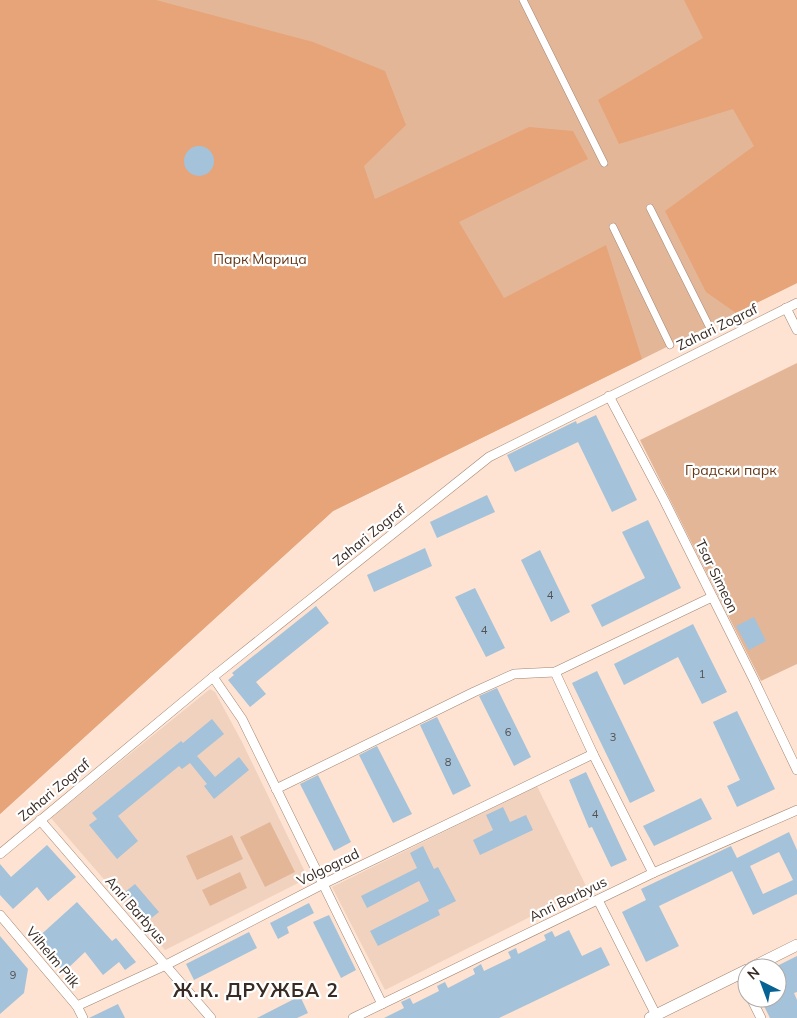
<svg xmlns="http://www.w3.org/2000/svg" width="797" height="1018" font-family="Mulish,sans-serif">
  <style>
    .built { fill: #f1d2bf }
    .green { fill: #e4b698 }
    .forest { fill: #e6a478 }
    .building { fill: #a4c2d9; fill-rule: evenodd }
    .lines { fill: none; stroke-linecap: round; stroke-linejoin: round }
    .pedestrian-casing { stroke: #a28470; stroke-width: 8 }
    .minor-casing { stroke: #a28470; stroke-width: 10 }
    .tertiary-casing { stroke: #a28470; stroke-width: 12 }
    .pedestrian { stroke: #fff; stroke-width: 7 }
    .minor { stroke: #fff; stroke-width: 9 }
    .tertiary { stroke: #fff; stroke-width: 11 }
    .labels { text-anchor: middle; dominant-baseline: central; stroke-width: 4.5; stroke-linejoin: round; paint-order: stroke }
    .number-label { font-size: 11px; fill: #535150 }
    .park-label { font-size: 14px; fill: #643818; stroke: #fff }
    .street-label { font-size: 14px; fill: #382b23; stroke: #fff }
    .district-label { font-size: 19px; font-weight: bold; letter-spacing: 1px; fill: #382b23; stroke: #fff }
  </style>
  <rect width="100%" height="100%" fill="#fee3d2"/>
  <g class="built">
    <path d="M210,689l5,3 27,50 66,136 -143,72 -114,-132z"/>
    <path d="M537,786l50,102 -202,102 -53,-103z"/>
  </g>
  <g class="green">
    <path d="M0,0h797v283l-464,228 -333,303z"/>
    <path d="M797,363v301l-36,17 -121,-241z"/>
    <path d="M270,822l25,50 -30,15 -25,-50z"/>
    <path d="M232,835l11,24 -46,21 -11,-24z"/>
    <path d="M240,872l7,16 -37,18 -8,-16z"/>
  </g>
  <g class="forest">
    <path d="M0,0h156l157,42 72,29 21,54 -42,41 11,33 154,-72 44,4 15,28 -129,63 45,76 102,-53 36,114 -309,152 -333,303z"/>
    <path d="M684,0h113v283l-61,30 -30,-21 -41,-81 89,-65 -21,-37 -114,35 -21,-44 105,-62z"/>
  </g>
  <g class="building">
    <circle cx="199" cy="161" r="15"/>
    <path d="M596,415l41,85 -25,12 -34,-70 -63,30 -8,-17 69,-34 1,3z"/>
    <path d="M487,495l8,17 -58,26 -7,-16z"/>
    <path d="M648,520l33,68 -79,39 -11,-22 54,-27 -23,-46z"/>
    <path d="M425,548l7,18 -58,26 -7,-17z"/>
    <path d="M540,550l30,62 -19,10 -30,-62z"/>
    <path d="M475,588l30,60 -19,9 -31,-60z"/>
    <path d="M316,606l13,17 -73,59 10,12 -16,13 -22,-27 6,-5 -2,-2z"/>
    <path d="M754,617l12,24 -17,9 -13,-24z"/>
    <path d="M693,624l34,68 -25,12 -24,-47 -54,28 -10,-21z"/>
    <path d="M597,671l58,120 -25,12 -58,-120z"/>
    <path d="M497,688l34,69 -17,9 -35,-70z"/>
    <path d="M737,711l38,78 -38,18 -10,-21 13,-6 -27,-58z"/>
    <path d="M437,717l34,69 -18,9 -33,-70z"/>
    <path d="M212,719l12,15 -27,22 18,21 24,-20 10,13 -35,29 -10,-13 3,-2 -17,-21 -8,6 -3,-3 -61,50 20,25 -21,18 -28,-34 8,-6 -5,-6 89,-72 2,2z"/>
    <path d="M377,746l35,68 -19,9 -34,-68z"/>
    <path d="M586,772l41,88 -16,7 -19,-40 -3,1 -20,-48z"/>
    <path d="M318,775l33,67 -17,9 -34,-67z"/>
    <path d="M701,798l11,21 -58,27 -11,-20z"/>
    <path d="M503,807l7,15 16,-7 7,15 -53,25 -7,-15 20,-10 -7,-15z"/>
    <path d="M789,832l8,18v44l-44,21 -21,-44 -73,35 20,40 -33,16 -24,-50 24,-12 -5,-11 90,-43 6,12zM779,852l14,28 -30,14 -13,-28z"/>
    <path d="M47,845l29,32 -28,24 -11,-14 -24,22 -13,-14v-31l11,13z"/>
    <path d="M423,846l11,23 4,-2 18,34 -18,9 2,5 -62,31 -8,-15 59,-30 -10,-20 -52,27 -6,-12 56,-28 -7,-15z"/>
    <path d="M135,884l24,28 -10,8 -24,-28z"/>
    <path d="M77,902l35,39 4,-3 20,24 -11,8 -6,-8 -16,13 -18,-23 -21,20 -29,-32z"/>
    <path d="M309,903l5,10 -27,14 2,6 -11,6 -8,-16z"/>
    <path d="M329,915l27,55 -15,8 -28,-56z"/>
    <path d="M569,930l13,26 19,-9 9,18 -111,53h-115l20,-10 -3,-6 9,-4 3,6 26,-13 -2,-5 8,-4 3,6 27,-14 -2,-5 8,-5 3,7 27,-13 -3,-6 8,-4 2,6 28,-14 -2,-5 8,-4 3,6z"/>
    <path d="M249,932l8,16 -63,32 -8,-16z"/>
    <path d="M0,936l28,33 -4,24 -24,21z"/>
    <path d="M797,956v36l-3,1 3,7v18h-27l-10,-20h17v-32z"/>
    <path d="M300,996l8,17 -11,5h-40z"/>
    <path d="M118,1004l7,14h-36z"/>
  </g>
  <g class="lines">
    <g class="pedestrian-casing">
      <g id="pedestrian">
        <path d="M523,0l81,163"/>
        <path d="M650,208l59,118"/>
        <path d="M613,227l57,118"/>
      </g>
    </g>
    <g class="minor-casing">
      <g id="minor">
        <path d="M786,308l11,22"/>
        <path d="M609,396l55,104 90,180 43,90"/>
        <path d="M555,672l38,82 60,119"/>
        <path d="M213,677l29,42 140,285"/>
        <path d="M276,789l198,-97 40,-18 41,-2 157,-75"/>
        <path d="M40,820l171,198"/>
        <path d="M0,854l213,-177 276,-220 308,-154"/>
        <path d="M598,900l58,115"/>
        <path d="M0,915l77,91 6,12"/>
        <path d="M739,974l8,15"/>
        <path d="M751,998l10,20"/>
        <path d="M77,1006l89,-41 157,-81 270,-130"/>
        <path d="M353,1018l300,-145 144,-63"/>
      </g>
    </g>
    <g class="tertiary-casing">
      <g id="tertiary">
        <path d="M751,968l46,-23"/>
        <path d="M650,1018l97,-48"/>
      </g>
    </g>
    <use href="#pedestrian" class="pedestrian"/>
    <use href="#minor" class="minor"/>
    <use href="#tertiary" class="tertiary"/>
  </g>
  <g class="labels">
    <g class="number-label">
      <text x="550" y="595">4</text>
      <text x="484" y="630">4</text>
      <text x="702" y="674">1</text>
      <text x="508" y="732">6</text>
      <text x="613" y="737">3</text>
      <text x="448" y="762">8</text>
      <text x="595" y="814">4</text>
      <text x="13" y="975">9</text>
    </g>
    <g class="park-label">
      <text x="260" y="259">Парк Марица</text>
      <text x="731" y="470">Градски парк</text>
    </g>
    <g class="street-label">
      <text transform="translate(717 327) rotate(-26)">Zahari Zograf</text>
      <text transform="translate(369 535) rotate(-39)">Zahari Zograf</text>
      <text transform="translate(717 576) rotate(64)">Tsar Simeon</text>
      <text transform="translate(54 790) rotate(-40)">Zahari Zograf</text>
      <text transform="translate(328 867) rotate(-26)">Volgograd</text>
      <text transform="translate(568 899) rotate(-26)">Anri Barbyus</text>
      <text transform="translate(136 910) rotate(49)">Anri Barbyus</text>
      <text transform="translate(53 957) rotate(50)">Vilhelm Pilk</text>
    </g>
    <g class="district-label">
      <text x="256" y="990">Ж.К. ДРУЖБА 2</text>
    </g>
  </g>
  <g transform="translate(762 983) rotate(318)"><circle r="24" fill="#ffffff" stroke="#afaaa7"/>
  <path d="M0-4L9 19L0 12L-9 19Z" fill="#066393"/>
  <text y="-8" font-size="14" font-weight="bold" text-anchor="middle" fill="#382b23">N</text>
  </g>
</svg>
